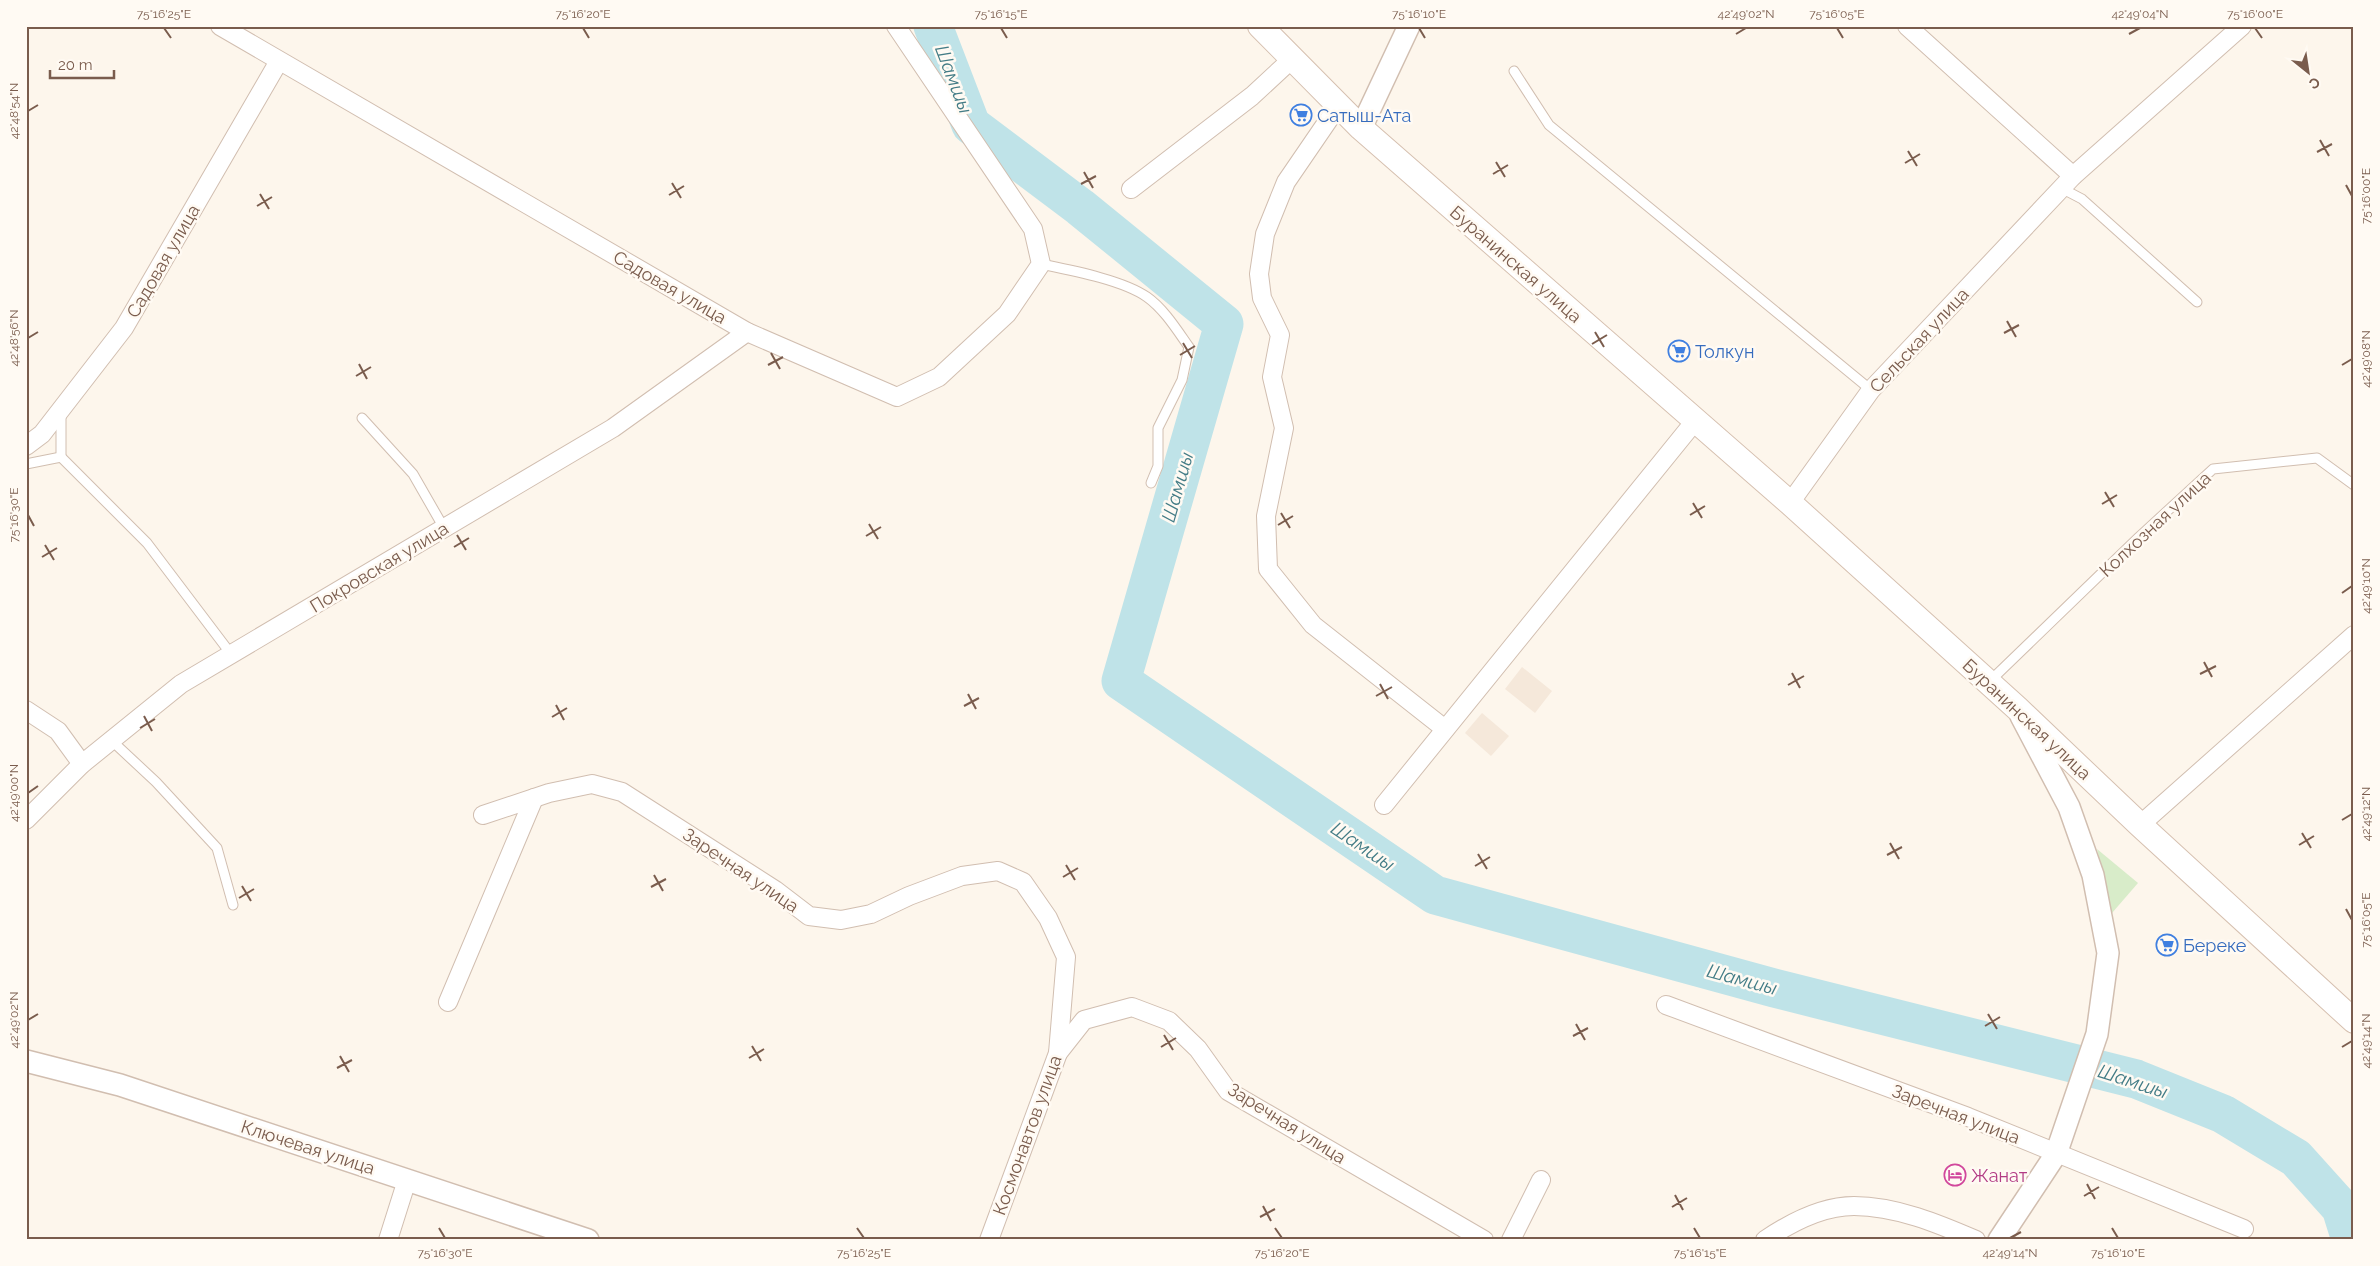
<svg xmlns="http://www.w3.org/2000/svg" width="2380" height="1266" font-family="Raleway,sans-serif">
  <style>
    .residential { fill: #f5e8da }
    .green { fill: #d8ecc9 }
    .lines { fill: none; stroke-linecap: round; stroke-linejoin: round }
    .river { stroke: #bfe3e8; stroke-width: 39 }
    .service-casing { stroke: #d1beb0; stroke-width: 11 }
    .minor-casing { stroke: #d1beb0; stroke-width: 20 }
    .tertiary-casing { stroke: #d1beb0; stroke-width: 24 }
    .secondary-casing { stroke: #d6c0b0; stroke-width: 26 }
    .service { stroke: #fff; stroke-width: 9 }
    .minor { stroke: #fff; stroke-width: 18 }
    .tertiary { stroke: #fff; stroke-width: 21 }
    .secondary { stroke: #fff; stroke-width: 24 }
    .ticks { fill: none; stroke: #7a5c4d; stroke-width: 2 }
    .labels { text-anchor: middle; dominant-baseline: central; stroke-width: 5; stroke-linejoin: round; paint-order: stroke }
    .shop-label { font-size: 18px; fill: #366cbe; stroke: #fffaf3; text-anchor: start }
    .street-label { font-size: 18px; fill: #7a5c4d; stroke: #fffaf3 }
    .hotel-label { font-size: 18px; fill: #b23c85; stroke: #fffaf3; text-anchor: start }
    .water-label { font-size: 19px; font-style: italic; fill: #437c86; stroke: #fffaf3 }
    .neatline { fill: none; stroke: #7a5c4d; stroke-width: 2 }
    .ticks-label { font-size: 12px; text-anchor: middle; fill: #7a5c4d }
  </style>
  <rect width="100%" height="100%" fill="#fdf6ec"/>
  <g class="residential">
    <path d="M1522,667l30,24 -17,22 -30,-24z"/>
    <path d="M1482,713l27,23 -18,20 -26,-23z"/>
  </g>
  <path class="green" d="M2097,849l41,34 -26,30z"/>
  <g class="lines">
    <path class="river" d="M933,26l38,99 109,82 144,117 -103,357 314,214 339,93 362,91 87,35 73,44 45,50 10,32"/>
    <g class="service-casing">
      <g id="service">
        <path d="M1514,71l35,54 322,265"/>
        <path d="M2061,188l21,11 115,103"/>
        <path d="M1041,264c29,6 82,16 106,33 17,12 30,33 42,50l-7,33 -24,48v38l-7,17"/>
        <path d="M61,412v45"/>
        <path d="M362,418l51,56 31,54"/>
        <path d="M26,464l35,-7 86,86 84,111"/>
        <path d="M1990,681l149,-144 74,-68 104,-11 37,27"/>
        <path d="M111,740l45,42 61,66 16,57"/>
      </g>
    </g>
    <g class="minor-casing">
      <g id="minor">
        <path d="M220,26l527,306 150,65 42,-20 68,-63 34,-50 -8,-35 -137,-203"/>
        <path d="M1907,26l166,150"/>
        <path d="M1338,106l-52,76 -21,52 -6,40 3,24 18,37 -8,42 12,51 -18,88 2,53 45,56 132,104"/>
        <path d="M1131,189l121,-93 40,-37"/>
        <path d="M26,446l16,-12 82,-106 155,-267"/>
        <path d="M1790,503l81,-113 202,-214 169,-150"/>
        <path d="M26,710l32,21 24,33"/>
        <path d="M1384,805l311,-384"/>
        <path d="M483,815l66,-22 43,-9 30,8 153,98 34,26 32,4 30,-6 38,-18 53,-20 36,-5 25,11 25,36 18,39 -8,96 -69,187"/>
        <path d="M26,820l56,-56 99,-80 432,-256 134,-96"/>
        <path d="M2140,825l214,-190"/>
        <path d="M448,1002l86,-204"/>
        <path d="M1666,1005l302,112 276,112"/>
        <path d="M1058,1053l26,-33 48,-13 37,14 29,28 30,42 256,149"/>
        <path d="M388,1240l19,-60"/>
        <path d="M1511,1240l30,-60"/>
        <path d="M1765,1240c25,-17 58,-34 89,-34 42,0 85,18 122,34"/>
      </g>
    </g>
    <g class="tertiary-casing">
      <g id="tertiary">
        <path d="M1361,128l48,-102"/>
        <path d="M26,1061l94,24 468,155"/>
        <path d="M1999,1240l57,-86 41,-120 11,-81 -15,-78 -24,-68 -48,-91"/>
      </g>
    </g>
    <g class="secondary-casing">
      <path id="secondary" d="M1260,26l101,102 429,375 228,206 122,116 214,196"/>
    </g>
    <use href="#service" class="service"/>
    <use href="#minor" class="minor"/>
    <use href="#tertiary" class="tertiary"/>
    <use href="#secondary" class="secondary"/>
  </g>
  <path class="ticks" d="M164,28l7,10M583,28l6,10M1001,28l6,10M1419,28l6,10M1837,28l6,10M2255,28l7,10M1736,34l10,-6M2129,34l11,-6M28,111l10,-6M2320,140l9,16M1908,151l9,15M2317,152l15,-8M1496,162l9,15M1905,163l15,-9M1084,172l9,16M1493,174l15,-9M672,183l9,15M1081,184l15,-8M2346,185l6,11M260,194l9,15M669,195l15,-9M257,206l15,-9M2007,321l9,16M1595,332l9,15M2004,333l15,-8M28,338l10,-6M1183,343l9,15M1592,344l15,-9M771,353l9,16M1180,355l15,-9M359,364l8,15M768,365l15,-8M2342,365l10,-6M356,376l15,-9M2105,492l9,15M1693,503l9,15M2102,504l15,-9M1281,513l9,15M28,515l6,11M1690,515l15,-9M869,524l9,15M1278,525l15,-9M457,535l9,15M866,536l15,-9M45,545l9,15M454,547l15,-9M42,557l15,-9M2342,593l10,-7M2204,662l8,15M1792,673l8,15M2200,674l16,-8M1380,684l8,15M1788,685l16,-9M968,694l8,15M1376,696l16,-9M556,705l8,15M964,706l15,-8M144,716l8,15M552,717l15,-9M140,728l15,-9M28,793l10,-7M2342,820l10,-6M2302,833l9,15M1890,843l9,16M2299,845l15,-9M1478,854l9,15M1887,855l15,-8M1066,865l9,15M1475,866l15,-9M654,875l9,16M1063,877l15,-9M242,886l9,15M651,887l15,-8M239,898l15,-9M2346,909l6,11M1988,1014l9,15M28,1020l10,-6M1576,1024l9,16M1985,1026l15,-9M1164,1035l9,15M1573,1036l15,-8M752,1046l9,15M1161,1047l15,-9M2342,1047l10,-6M340,1056l9,16M749,1058l15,-9M337,1068l15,-8M2087,1184l8,15M1675,1195l8,15M2084,1196l15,-9M1263,1206l8,15M1672,1207l15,-9M1260,1217l15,-8M439,1228l6,10M857,1228l7,10M1275,1228l7,10M1694,1228l6,10M2112,1228l6,10M2010,1238l11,-6"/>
  <defs>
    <g id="supermarket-ring" transform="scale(1.125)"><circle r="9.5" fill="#fffaf3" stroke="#3f7fe0" stroke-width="1.5"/><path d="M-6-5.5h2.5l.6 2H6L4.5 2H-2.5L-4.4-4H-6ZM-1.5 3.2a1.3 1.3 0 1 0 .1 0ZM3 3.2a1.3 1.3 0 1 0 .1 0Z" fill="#3f7fe0"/></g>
    <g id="hotel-ring" transform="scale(1.125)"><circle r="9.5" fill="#fffaf3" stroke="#d1479c" stroke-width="1.5"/><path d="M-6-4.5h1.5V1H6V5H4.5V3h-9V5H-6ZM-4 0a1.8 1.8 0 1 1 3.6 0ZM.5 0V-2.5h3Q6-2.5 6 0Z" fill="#d1479c"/></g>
  </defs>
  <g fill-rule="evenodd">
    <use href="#supermarket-ring" x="1301" y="115"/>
    <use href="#supermarket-ring" x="1679" y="351"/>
    <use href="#supermarket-ring" x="2167" y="945"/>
    <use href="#hotel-ring" x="1955" y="1175"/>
  </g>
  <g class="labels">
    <g class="shop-label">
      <text x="1317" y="115">Сатыш-Ата</text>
      <text x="1695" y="351">Толкун</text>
      <text x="2183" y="945">Береке</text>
    </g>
    <g class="street-label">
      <text transform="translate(163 261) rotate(-60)">Садовая улица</text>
      <text transform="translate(1516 264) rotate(41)">Буранинская улица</text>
      <text transform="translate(670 287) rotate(30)">Садовая улица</text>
      <text transform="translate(1919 340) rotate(-47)">Сельская улица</text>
      <text transform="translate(2155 524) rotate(-43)">Колхозная улица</text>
      <text transform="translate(379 567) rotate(-31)">Покровская улица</text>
      <text transform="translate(2027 719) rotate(43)">Буранинская улица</text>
      <text transform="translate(741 870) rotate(34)">Заречная улица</text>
      <text transform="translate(1956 1114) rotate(21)">Заречная улица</text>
      <text transform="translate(1287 1123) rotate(32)">Заречная улица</text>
      <text transform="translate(1027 1135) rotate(-70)">Космонавтов улица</text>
      <text transform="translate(308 1147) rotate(18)">Ключевая улица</text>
    </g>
    <g class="hotel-label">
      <text x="1971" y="1175">Жанат</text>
    </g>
    <g class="water-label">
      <text transform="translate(954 79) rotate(69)">Шамшы</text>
      <text transform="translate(1177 487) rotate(-74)">Шамшы</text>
      <text transform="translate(1363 846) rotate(34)">Шамшы</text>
      <text transform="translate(1742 979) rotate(15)">Шамшы</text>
      <text transform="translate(2133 1081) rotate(18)">Шамшы</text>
    </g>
  </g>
  <rect width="2380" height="1266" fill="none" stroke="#fffaf3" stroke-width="55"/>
  <g transform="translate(2308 72) rotate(150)" stroke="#fffaf3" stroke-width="4" paint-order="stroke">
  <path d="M0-4L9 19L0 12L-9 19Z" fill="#7a5c4d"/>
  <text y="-8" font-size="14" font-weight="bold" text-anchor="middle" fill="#7a5c4d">С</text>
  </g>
  <path d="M50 70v8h64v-8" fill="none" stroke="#7a5c4d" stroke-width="2.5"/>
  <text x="58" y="70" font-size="15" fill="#7a5c4d" stroke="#fffaf3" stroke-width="4" paint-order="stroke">20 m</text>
  <rect x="28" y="28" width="2324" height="1210" class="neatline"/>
  <g class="ticks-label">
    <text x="164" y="18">75°16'25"E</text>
    <text x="583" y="18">75°16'20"E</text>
    <text x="1001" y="18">75°16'15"E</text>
    <text x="1419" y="18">75°16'10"E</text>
    <text x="1746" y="18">42°49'02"N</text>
    <text x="1837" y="18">75°16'05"E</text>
    <text x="2140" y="18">42°49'04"N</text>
    <text x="2255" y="18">75°16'00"E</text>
    <text transform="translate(14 111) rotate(-90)" y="4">42°48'54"N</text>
    <text transform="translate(2366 196) rotate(-90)" y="4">75°16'00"E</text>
    <text transform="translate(14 338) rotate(-90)" y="4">42°48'56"N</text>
    <text transform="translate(2366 359) rotate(-90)" y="4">42°49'08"N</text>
    <text transform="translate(14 515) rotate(-90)" y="4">75°16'30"E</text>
    <text transform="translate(2366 586) rotate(-90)" y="4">42°49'10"N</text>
    <text transform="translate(14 793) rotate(-90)" y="4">42°49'00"N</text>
    <text transform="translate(2366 814) rotate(-90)" y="4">42°49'12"N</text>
    <text transform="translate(2366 920) rotate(-90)" y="4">75°16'05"E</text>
    <text transform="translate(14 1020) rotate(-90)" y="4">42°49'02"N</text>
    <text transform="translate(2366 1041) rotate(-90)" y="4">42°49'14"N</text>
    <text x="445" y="1257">75°16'30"E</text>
    <text x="864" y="1257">75°16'25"E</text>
    <text x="1282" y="1257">75°16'20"E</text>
    <text x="1700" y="1257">75°16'15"E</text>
    <text x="2010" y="1257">42°49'14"N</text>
    <text x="2118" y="1257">75°16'10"E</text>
  </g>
</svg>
